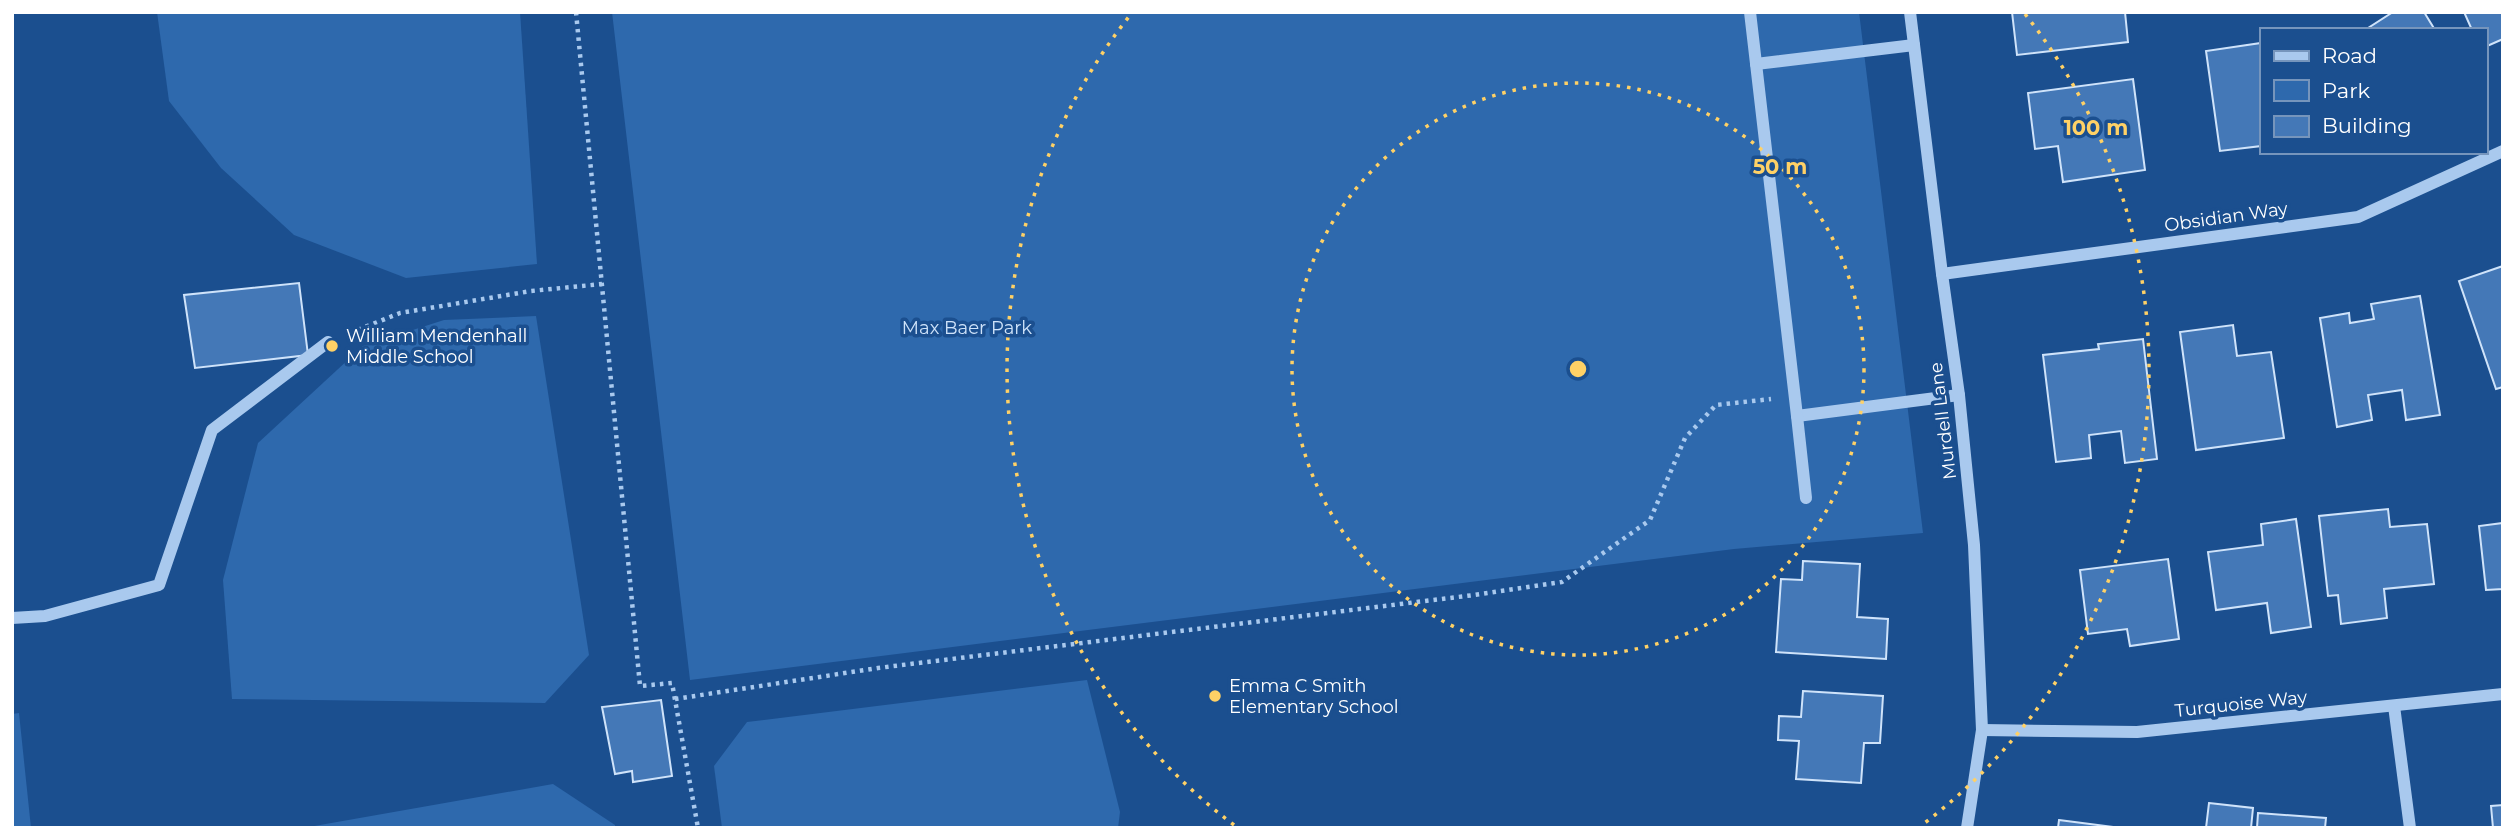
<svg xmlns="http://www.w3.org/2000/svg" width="2515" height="840" font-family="Montserrat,sans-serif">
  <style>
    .green { fill: #2e69ad }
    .building { fill: #4478b7; stroke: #cfe3fa; stroke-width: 2 }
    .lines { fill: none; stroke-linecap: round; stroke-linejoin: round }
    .path { stroke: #a9c9ee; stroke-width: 4.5; stroke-dasharray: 3.5 5; stroke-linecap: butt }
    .minor { stroke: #a9c9ee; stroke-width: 12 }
    .ring { fill: none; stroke: #ffd166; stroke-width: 3.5; stroke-dasharray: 3.5 7 }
    .poi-dot { fill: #ffd166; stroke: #1b4f8f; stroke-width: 2.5 }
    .labels { text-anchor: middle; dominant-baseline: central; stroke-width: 7; stroke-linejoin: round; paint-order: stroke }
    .street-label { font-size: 18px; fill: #fff; stroke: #1b4f8f }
    .park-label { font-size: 18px; fill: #cfe3fa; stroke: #1b4f8f }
    .poi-label { font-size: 18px; fill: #fff; stroke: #1b4f8f; text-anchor: start }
    .centre { fill: #ffd166; stroke: #1b4f8f; stroke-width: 3.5 }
    .ring-label { font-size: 21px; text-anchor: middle; font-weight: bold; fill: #ffd166; stroke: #1b4f8f; stroke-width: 7; stroke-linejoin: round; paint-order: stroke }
  </style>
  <rect width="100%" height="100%" fill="#1b4f8f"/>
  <g class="green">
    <path d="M157,12h363l17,252 -131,14 -112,-43 -73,-67 -52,-67z"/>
    <path d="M612,12h1247l64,521 -189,16 -1044,131z"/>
    <path d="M536,316l53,339 -44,48 -313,-4 -9,-119 35,-137 105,-97 81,-26z"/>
    <path d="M1087,680l33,132 -2,16h-396l-8,-62 33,-44z"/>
    <path d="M19,713l12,115h-19v-114z"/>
    <path d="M553,784l62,41v3h-312z"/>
  </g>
  <g class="building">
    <path d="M2012,12h113l3,30 -111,13z"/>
    <path d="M2393,12h31l11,18h-70z"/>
    <path d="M2464,12h39v27l-18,8v-17h-13z"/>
    <path d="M2261,43v103l-41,5 -14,-100z"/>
    <path d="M2133,79l12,91 -82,12 -5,-36 -23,3 -7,-56z"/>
    <path d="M2503,266v121l-7,2 -37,-108z"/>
    <path d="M299,283l9,72 -113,13 -11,-73z"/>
    <path d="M2420,296l20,119 -34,5 -4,-30 -34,5 4,25 -35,7 -17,-109 29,-5 1,10 24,-4 -3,-15z"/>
    <path d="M2233,325l4,31 34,-4 13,86 -88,12 -16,-118z"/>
    <path d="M2143,339l14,120 -32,4 -4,-32 -32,4 2,23 -35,4 -13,-107 56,-6 -1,-5z"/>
    <path d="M2388,509l2,18 37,-3 7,60 -50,5 3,29 -46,6 -3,-29 -10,1 -9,-80z"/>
    <path d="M2296,519l15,108 -40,6 -4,-30 -51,7 -8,-58 55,-7 -2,-21z"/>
    <path d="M2503,523v66l-17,1 -7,-64z"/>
    <path d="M2168,559l11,80 -49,7 -3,-17 -39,5 -8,-64z"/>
    <path d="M1803,561l57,3 -3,53 31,2 -2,40 -110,-7 5,-73 21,1z"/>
    <path d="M1803,691l80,5 -3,47h-16l-3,40 -65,-4 3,-38 -21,-1 1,-24 22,1z"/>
    <path d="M661,700l11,76 -39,6 -1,-11 -17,3 -13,-67z"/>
    <path d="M2209,803l44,5 -2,20h-45z"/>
    <path d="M2503,805v23h-10l-2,-22z"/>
    <path d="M2258,813l68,5 -1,10h-68z"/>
    <path d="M2059,820l62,8h-63z"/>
  </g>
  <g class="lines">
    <g class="path">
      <path d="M576,12l64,674 32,-3 26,145"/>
      <path d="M350,333l50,-20 131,-22 71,-7"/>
      <path d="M675,699l203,-31 596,-73 88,-13 88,-62 35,-82 31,-33 55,-6"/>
    </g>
    <g class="minor">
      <path d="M1750,12l47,404 162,-21"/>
      <path d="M1910,12l32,262 17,121 15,150 8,185 -15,98"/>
      <path d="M1756,64l158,-19"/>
      <path d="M1942,274l416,-57 145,-66"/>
      <path d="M1797,416l9,82"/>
      <path d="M12,618l33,-2 114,-31 53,-155 116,-88"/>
      <path d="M2394,706l16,122"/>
      <path d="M1982,730l155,2 366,-38"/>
    </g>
  </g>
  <g class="ring">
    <circle cx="1578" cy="369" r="286"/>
    <path d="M1234 825A571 571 0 0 1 1131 14M2025 14A571 571 0 0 1 1922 825"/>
  </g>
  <g class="poi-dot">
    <circle cx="332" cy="346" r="7"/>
    <circle cx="1215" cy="696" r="7"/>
  </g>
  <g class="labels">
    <g class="street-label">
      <text transform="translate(2226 217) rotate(-8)">Obsidian Way</text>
      <text transform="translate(1943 421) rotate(-97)">Murdell Lane</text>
      <text transform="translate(2241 704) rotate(-6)">Turquoise Way</text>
    </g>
    <g class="park-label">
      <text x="967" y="328">Max Baer Park</text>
    </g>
    <g class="poi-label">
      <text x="346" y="336">William Mendenhall<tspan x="346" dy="21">Middle School</tspan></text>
      <text x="1229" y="686">Emma C Smith<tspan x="1229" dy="21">Elementary School</tspan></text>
    </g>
  </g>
  <circle cx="1578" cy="369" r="10" class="centre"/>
  <g class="ring-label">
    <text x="2096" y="135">100 m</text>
    <text x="1780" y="174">50 m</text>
  </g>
  <rect width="2515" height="840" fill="none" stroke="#ffffff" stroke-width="28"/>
  <rect x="2260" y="28" width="228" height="126" fill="#1b4f8f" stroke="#7695bc" stroke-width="2"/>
  <rect x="2274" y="51" width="35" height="10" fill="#a9c9ee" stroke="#7695bc" stroke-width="2"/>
  <text x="2322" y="63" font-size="21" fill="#ffffff">Road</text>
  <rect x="2274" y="80" width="35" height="21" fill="#2e69ad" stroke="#7695bc" stroke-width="2"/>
  <text x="2322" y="98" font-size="21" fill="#ffffff">Park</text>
  <rect x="2274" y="116" width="35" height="21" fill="#4478b7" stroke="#7695bc" stroke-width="2"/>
  <text x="2322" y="133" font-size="21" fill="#ffffff">Building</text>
</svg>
